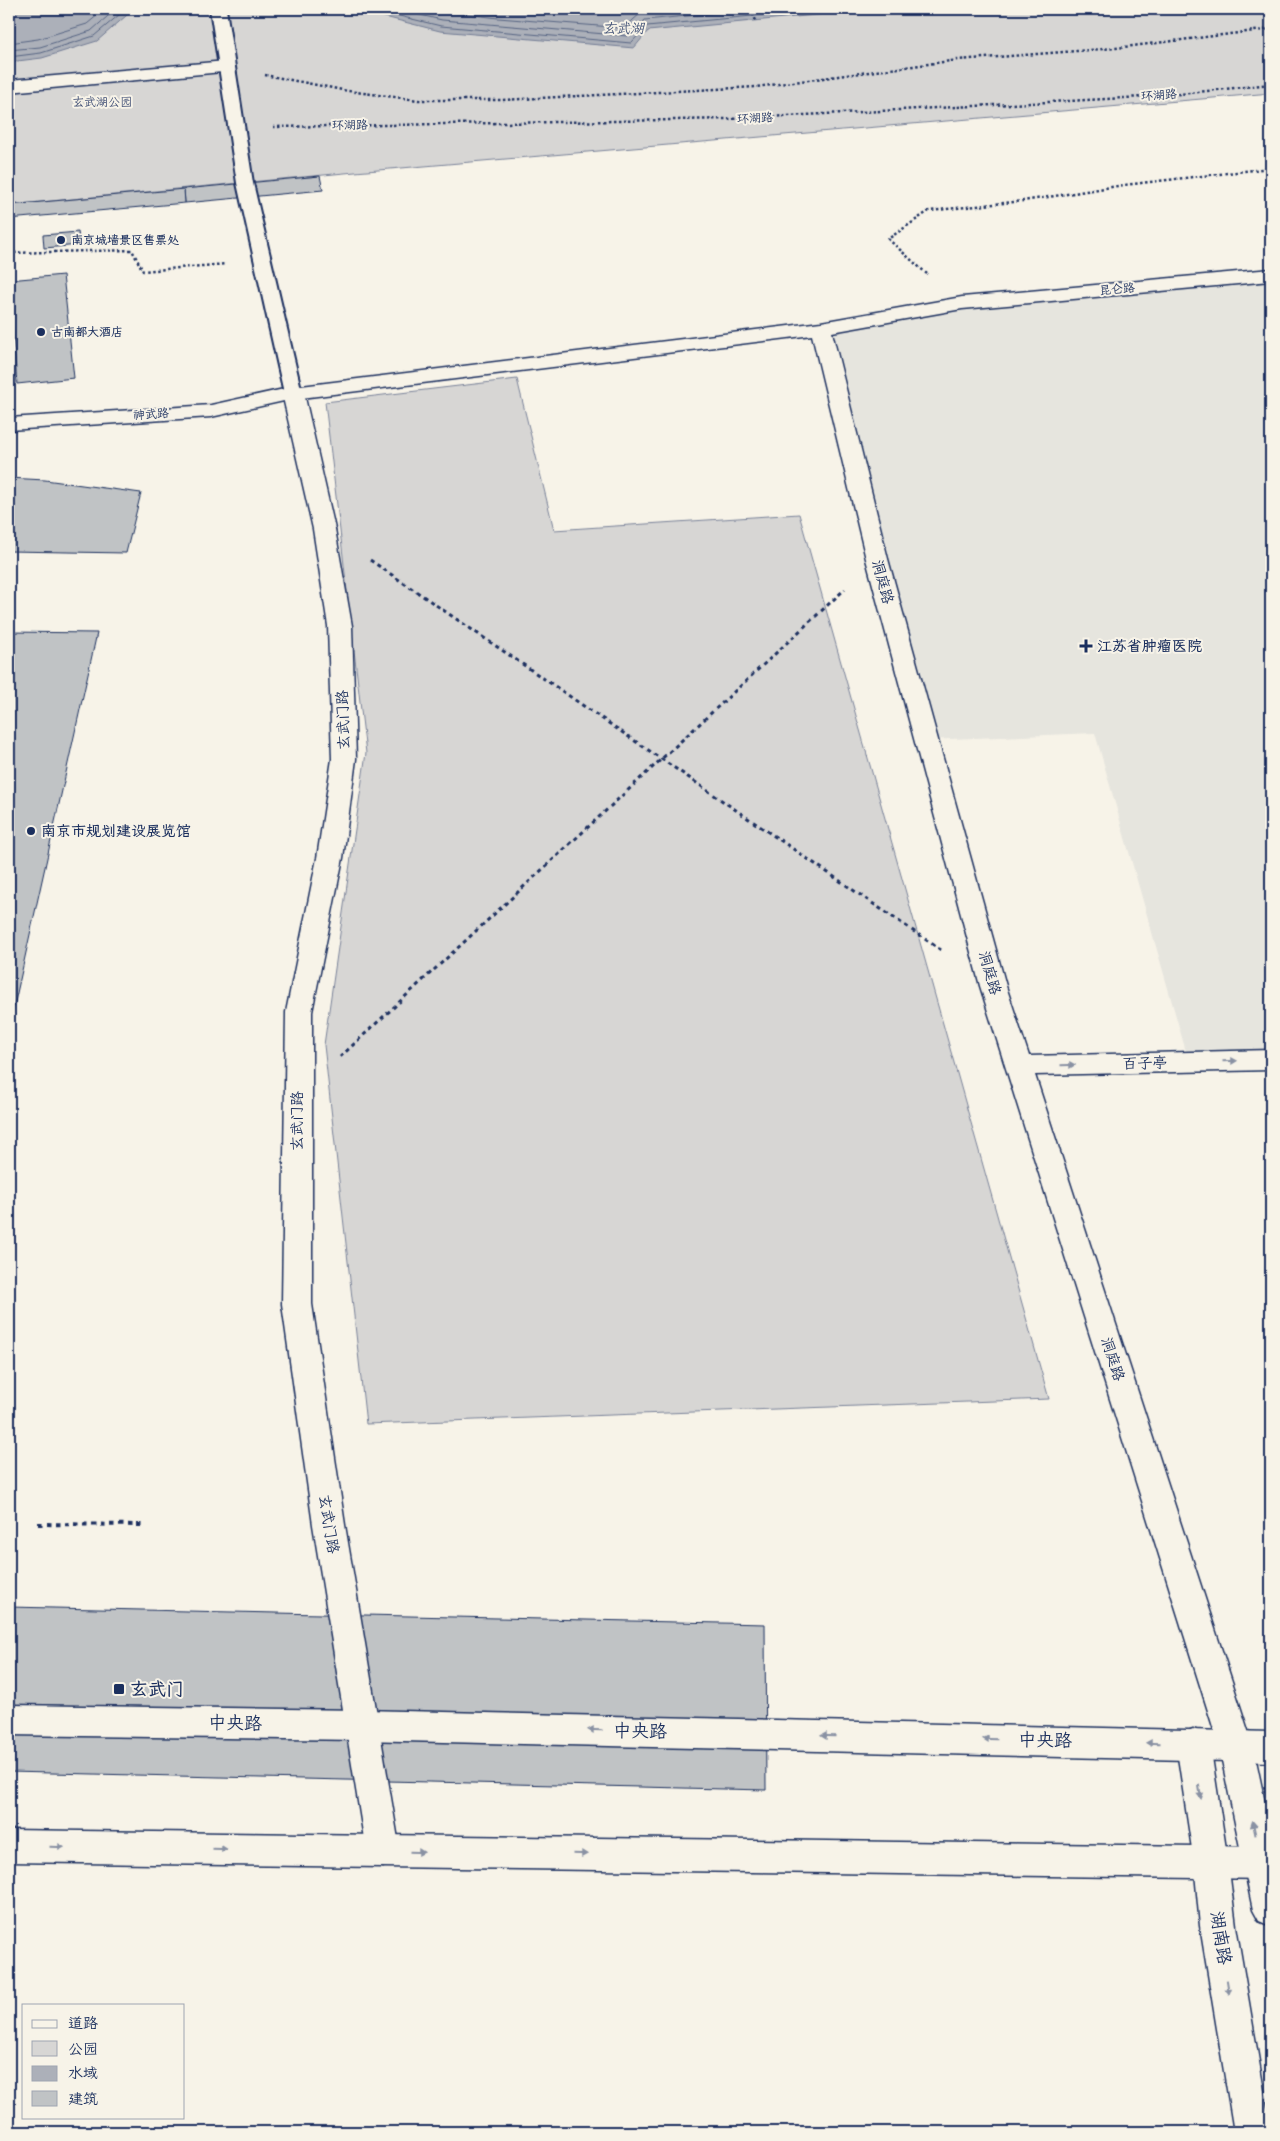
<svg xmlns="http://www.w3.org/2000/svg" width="1280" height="2141" font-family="'Shantell Sans','LXGW WenKai TC',sans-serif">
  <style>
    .built { fill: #e6e5de }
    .green { fill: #d7d6d4; stroke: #798299 }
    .water { fill: #acb0b9; stroke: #727c95 }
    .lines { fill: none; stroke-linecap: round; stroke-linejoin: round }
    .shore { stroke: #556382; stroke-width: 1 }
    .building { fill: #c0c3c5; stroke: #1b2f5e }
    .service-casing { stroke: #1b2f5e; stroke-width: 4 }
    .pedestrian-casing { stroke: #1b2f5e; stroke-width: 3 }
    .minor-casing { stroke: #1b2f5e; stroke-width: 3 }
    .tertiary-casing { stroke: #1b2f5e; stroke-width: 3 }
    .secondary-casing { stroke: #1b2f5e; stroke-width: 3 }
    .primary-casing { stroke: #1b2f5e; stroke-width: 3 }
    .path-far2 { stroke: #1b2f5e; stroke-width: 2.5; stroke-dasharray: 2.5 2.5; stroke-linecap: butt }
    .path-far1 { stroke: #1b2f5e; stroke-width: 3; stroke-dasharray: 4 4; stroke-linecap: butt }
    .path { stroke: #1b2f5e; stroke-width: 4; stroke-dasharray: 4.5 4.5; stroke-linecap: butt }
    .service { fill: #f7f3e8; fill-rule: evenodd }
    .pedestrian { fill: #f7f3e8; fill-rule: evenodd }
    .minor { fill: #f7f3e8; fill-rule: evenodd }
    .tertiary { fill: #f7f3e8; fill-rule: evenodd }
    .secondary { fill: #f7f3e8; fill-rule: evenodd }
    .primary { fill: #f7f3e8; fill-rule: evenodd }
    .oneway { fill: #8991a3 }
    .poi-dot { fill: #1b2f5e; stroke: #f7f3e8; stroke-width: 2 }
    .labels { text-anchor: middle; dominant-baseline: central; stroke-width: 4; stroke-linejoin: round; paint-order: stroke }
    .far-street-label { font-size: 12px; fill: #1b2f5e; stroke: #f7f3e8 }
    .far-park-label { font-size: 12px; fill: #415076; stroke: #f7f3e8 }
    .far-poi-label { font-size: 12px; font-weight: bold; fill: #1b2f5e; stroke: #f7f3e8; text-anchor: start }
    .far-water-label { font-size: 14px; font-style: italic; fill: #465679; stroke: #f7f3e8 }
    .street-label { font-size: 15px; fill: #1b2f5e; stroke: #f7f3e8 }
    .poi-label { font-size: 15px; font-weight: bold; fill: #1b2f5e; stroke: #f7f3e8; text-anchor: start }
    .near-poi-label { font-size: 18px; font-weight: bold; fill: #1b2f5e; stroke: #f7f3e8; text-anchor: start }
    .near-street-label { font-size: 18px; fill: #1b2f5e; stroke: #f7f3e8 }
  </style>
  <rect width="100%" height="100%" fill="#f7f3e8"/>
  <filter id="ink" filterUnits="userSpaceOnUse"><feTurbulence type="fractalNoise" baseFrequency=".02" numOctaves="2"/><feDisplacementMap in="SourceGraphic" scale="10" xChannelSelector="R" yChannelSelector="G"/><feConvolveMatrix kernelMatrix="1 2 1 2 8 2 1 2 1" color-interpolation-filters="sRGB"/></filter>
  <g filter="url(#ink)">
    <path class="built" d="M1271,275v785l-82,2 -94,-329 -169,7 -105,-412 141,-25z"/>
    <g class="green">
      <path d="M9,9h1262v84l-916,79 -346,33z"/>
      <path d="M517,379l37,151 245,-16 250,885 -683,25 -42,-379 42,-292 -41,-351z"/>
    </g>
    <g class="water">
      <path d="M9,9h125l-37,32 -55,17 -33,4z"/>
      <path d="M359,9h520l-231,22 -14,17 -194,-17 -79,-20z"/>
    </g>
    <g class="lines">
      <g class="shore">
        <path d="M370,9l71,17 190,17 16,-17 179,-17"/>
        <path d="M393,9l49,11 186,16 17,-16 116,-11"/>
        <path d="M427,9l71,9 126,10 17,-15 42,-4"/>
        <path d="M9,43l29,-4 49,-15 18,-15"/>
        <path d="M9,50l31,-3 51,-16 25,-22"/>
        <path d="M9,57l32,-4 53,-17 32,-27"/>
      </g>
    </g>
    <g class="building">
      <path d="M320,176l3,14 -138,13 -1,-14z"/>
      <path d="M184,189l1,14 -176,16v-14z"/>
      <path d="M78,232l2,13 -36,3 -1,-13z"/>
      <path d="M63,275l11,103 -57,6 -8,-104z"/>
      <path d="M9,478l36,2 96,13 -15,60 -117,-2z"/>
      <path d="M9,632l88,1 -88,396z"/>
      <path d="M9,1607l756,17 1,166 -757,-18z"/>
    </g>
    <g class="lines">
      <g class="service-casing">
        <path id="service" d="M210,9h16l27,174 49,210 -2,4h-14l-2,-4 -47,-210z"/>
      </g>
      <g class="pedestrian-casing">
        <path id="pedestrian" d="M226,61l7,2 2,4 -2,4 -224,21v-12z"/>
      </g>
      <g class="minor-casing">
        <path id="minor" d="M1271,269v12l-309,28 -130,23 56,227 118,427 23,70 242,-6v20l-236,5 218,671 -5,10 -12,5 -12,-5 -5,-10 -239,-760 -114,-427 -54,-224 -519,64 -82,18 -202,13v-12l202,-13 82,-18 528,-65 141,-25z"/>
      </g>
      <g class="tertiary-casing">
        <path id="tertiary" d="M293,387l8,1 3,5 31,136 17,97 4,133 -13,99 -31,154v292l33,221 55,326 -5,11 -12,5 -12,-5 -5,-11 -53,-326 -31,-221 4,-292 31,-154 15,-99 -4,-133 -15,-97 -31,-136 3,-5z"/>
      </g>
      <g class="secondary-casing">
        <g id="secondary">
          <path d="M1193,1729l12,5 5,10 18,118 8,64 35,206h-37l-34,-206 -6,-64 -18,-118 5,-10z"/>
          <path d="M1236,1731l12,5 5,10 18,85v95l-12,-5 -6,-11 -34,-164 5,-10z"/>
        </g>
      </g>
      <g class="primary-casing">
        <g id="primary">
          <path d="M9,1705l353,5 909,22v30l-909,-22 -353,-5z"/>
          <path d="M9,1830l1262,17v32l-1262,-17z"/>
        </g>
      </g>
      <g class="path-far2">
        <path d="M751,9l5,12"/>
        <path d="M265,75l83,16 70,9h83l255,-13 202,-27 158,-12 155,-19"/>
        <path d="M273,127l457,-8 432,-23 109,-12"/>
        <path d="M9,253l123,-3 11,21 83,-7"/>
        <path d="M927,274l-39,-35 41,-28 94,-10 101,-16 147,-17"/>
      </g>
      <g class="path-far1">
        <path d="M370,560l571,390"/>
        <path d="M340,1057l505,-468"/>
      </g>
      <path class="path" d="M38,1524l105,1"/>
      <use href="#service" class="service"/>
      <use href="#pedestrian" class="pedestrian"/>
      <use href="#minor" class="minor"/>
      <use href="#tertiary" class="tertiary"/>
      <use href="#secondary" class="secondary"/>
      <use href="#primary" class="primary"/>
    </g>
    <defs><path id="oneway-solid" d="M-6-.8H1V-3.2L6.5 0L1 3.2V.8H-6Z" transform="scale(1.25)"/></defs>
    <g class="oneway">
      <use href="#oneway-solid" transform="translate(1230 1061) rotate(-1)"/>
      <use href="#oneway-solid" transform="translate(1068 1065) rotate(-1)"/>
      <use href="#oneway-solid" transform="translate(595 1730) rotate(-179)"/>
      <use href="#oneway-solid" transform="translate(828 1736) rotate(-179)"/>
      <use href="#oneway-solid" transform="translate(990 1739) rotate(-179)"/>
      <use href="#oneway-solid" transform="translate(1153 1743) rotate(-179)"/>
      <use href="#oneway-solid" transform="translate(1200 1792) rotate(81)"/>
      <use href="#oneway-solid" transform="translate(1254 1828) rotate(-102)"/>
      <use href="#oneway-solid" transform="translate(57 1847) rotate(1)"/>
      <use href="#oneway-solid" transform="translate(220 1849) rotate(1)"/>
      <use href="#oneway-solid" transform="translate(417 1852) rotate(1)"/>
      <use href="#oneway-solid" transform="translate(580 1854) rotate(1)"/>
      <use href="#oneway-solid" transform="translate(1228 1987) rotate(81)"/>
    </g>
  </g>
  <g class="poi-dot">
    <circle cx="61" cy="240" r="5"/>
    <circle cx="41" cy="332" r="5"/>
    <path d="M1083.5 638.5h5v5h5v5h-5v5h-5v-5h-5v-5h5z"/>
    <circle cx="31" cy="831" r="5"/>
    <rect x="113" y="1683" width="12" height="12" rx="2.5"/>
  </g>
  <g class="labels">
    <g class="far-street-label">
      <text transform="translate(1159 95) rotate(-4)">环湖路</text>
      <text transform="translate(755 118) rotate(-3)">环湖路</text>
      <text transform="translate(350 125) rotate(-1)">环湖路</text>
      <text transform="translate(1117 289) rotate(-5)">昆仑路</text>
      <text transform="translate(151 414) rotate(-4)">神武路</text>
    </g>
    <g class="far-park-label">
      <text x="102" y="102">玄武湖公园</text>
    </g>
    <g class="far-poi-label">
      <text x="71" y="240">南京城墙景区售票处</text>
      <text x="51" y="332">古南都大酒店</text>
    </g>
    <g class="far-water-label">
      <text x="623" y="28">玄武湖</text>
    </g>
    <g class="street-label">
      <text transform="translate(883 582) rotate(75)">洞庭路</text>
      <text transform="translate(343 720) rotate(-92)">玄武门路</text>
      <text transform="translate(990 973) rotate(74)">洞庭路</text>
      <text transform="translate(1145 1063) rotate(-1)">百子亭</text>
      <text transform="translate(297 1121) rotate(-90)">玄武门路</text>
      <text transform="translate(1113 1359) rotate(72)">洞庭路</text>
      <text transform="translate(329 1524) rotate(81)">玄武门路</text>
    </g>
    <g class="poi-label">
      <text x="1097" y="646">江苏省肿瘤医院</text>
      <text x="41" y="831">南京市规划建设展览馆</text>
    </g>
    <g class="near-poi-label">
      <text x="130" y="1689">玄武门</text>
    </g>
    <g class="near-street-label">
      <text transform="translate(235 1723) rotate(1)">中央路</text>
      <text transform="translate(640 1731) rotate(1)">中央路</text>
      <text transform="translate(1045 1740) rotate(1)">中央路</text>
      <text transform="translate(1221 1938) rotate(81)">湖南路</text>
    </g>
  </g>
  <rect width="1280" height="2141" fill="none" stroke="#f7f3e8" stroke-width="30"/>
  <rect x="15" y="15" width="1250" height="2111" fill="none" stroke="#1b2f5e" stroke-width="2" filter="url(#ink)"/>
  <rect x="22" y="2004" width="162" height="115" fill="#f7f3e8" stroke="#9fa5b1"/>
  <rect x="32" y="2020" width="25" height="8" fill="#f7f3e8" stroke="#9fa5b1"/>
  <text x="68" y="2028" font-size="15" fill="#1b2f5e">道路</text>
  <rect x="32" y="2041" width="25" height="15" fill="#d7d6d4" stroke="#9fa5b1"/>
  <text x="68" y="2054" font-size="15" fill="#1b2f5e">公园</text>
  <rect x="32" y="2066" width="25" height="15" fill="#acb0b9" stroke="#9fa5b1"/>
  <text x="68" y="2078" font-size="15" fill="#1b2f5e">水域</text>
  <rect x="32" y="2091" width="25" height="15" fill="#c0c3c5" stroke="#9fa5b1"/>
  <text x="68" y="2104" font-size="15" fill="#1b2f5e">建筑</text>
</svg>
